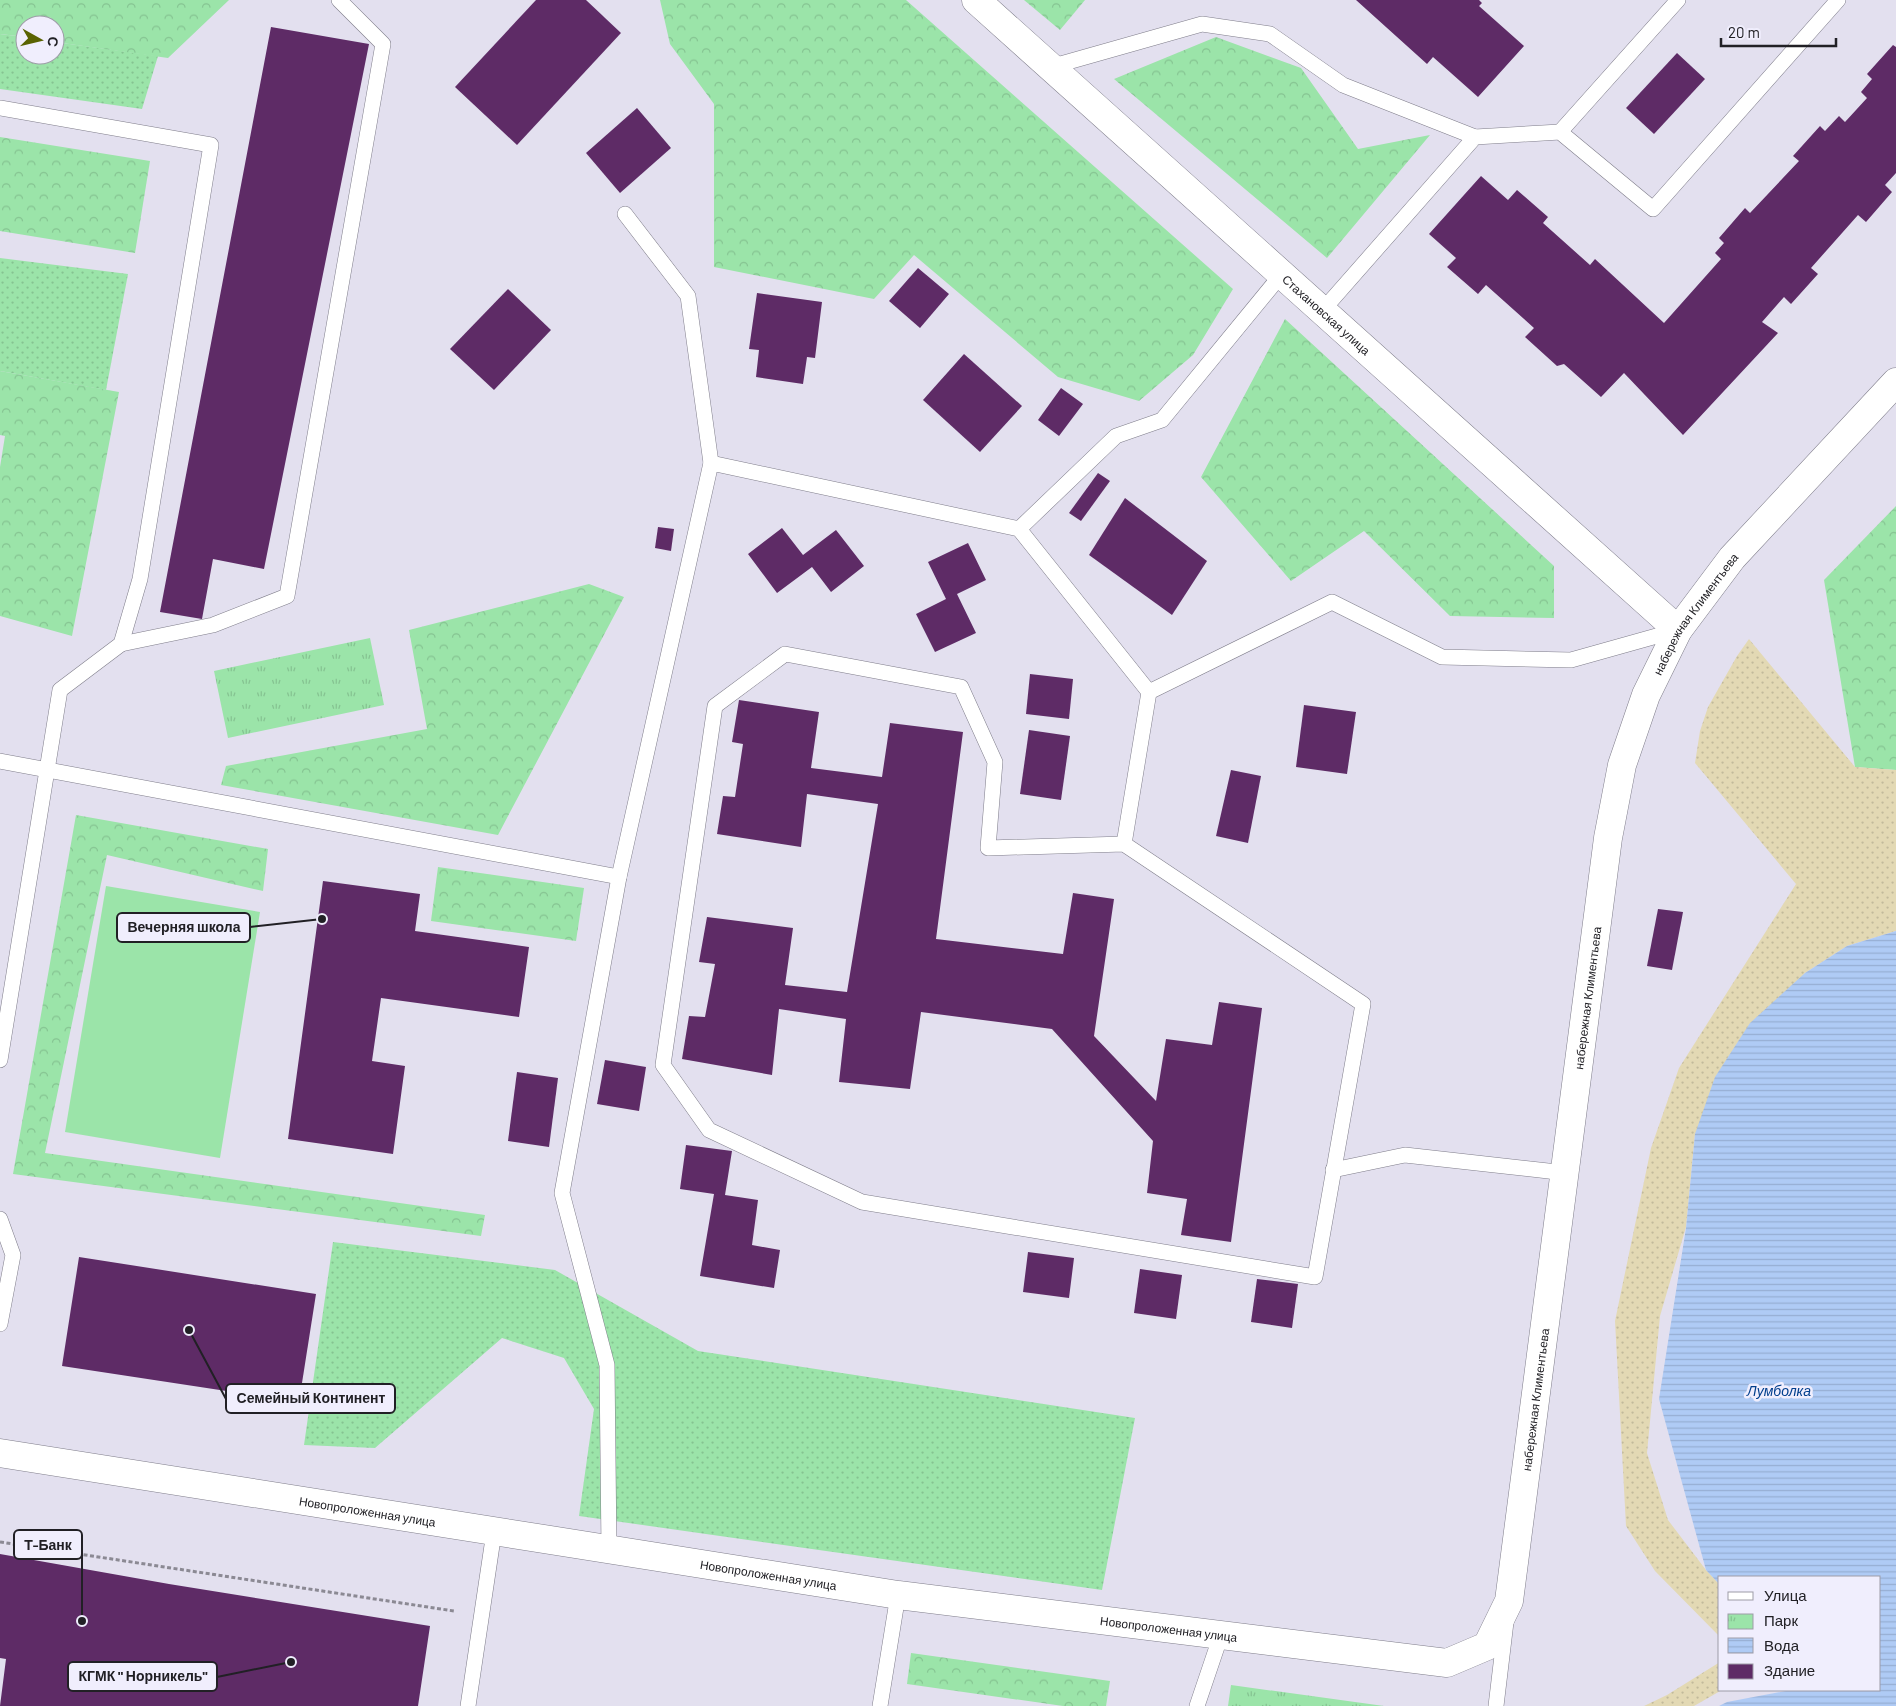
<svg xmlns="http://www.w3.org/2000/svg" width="1896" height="1706" font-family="Barlow,sans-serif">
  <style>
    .grass { fill: url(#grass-dots) }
    .forest { fill: url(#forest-crowns) }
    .sand { fill: url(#sand-dots) }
    .park { fill: url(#park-tufts) }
    .pitch { fill: #9be4a9 }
    .water { fill: url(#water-rules) }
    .building { fill: #5e2b66 }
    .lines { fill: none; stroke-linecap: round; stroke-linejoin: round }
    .service-casing { stroke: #7f7d8a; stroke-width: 16 }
    .tertiary-casing { stroke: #7f7d8a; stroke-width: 29 }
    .path { stroke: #8b8993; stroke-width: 3; stroke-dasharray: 4 2.5; stroke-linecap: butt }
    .service { stroke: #fff; stroke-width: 15 }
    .tertiary { stroke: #fff; stroke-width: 28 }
    .labels { text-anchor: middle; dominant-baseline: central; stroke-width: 5; stroke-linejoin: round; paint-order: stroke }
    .street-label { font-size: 12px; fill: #212025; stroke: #f0eefd }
    .water-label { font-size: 14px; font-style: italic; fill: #023f8d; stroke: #f0eefd }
    .leader { fill: none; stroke: #212025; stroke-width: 2 }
    .callout-dot { fill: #212025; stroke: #f0eefd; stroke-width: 2 }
    .callout { fill: #f0eefd; stroke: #212025; stroke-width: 2 }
    .callout-label { font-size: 14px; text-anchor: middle; font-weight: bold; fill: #212025 }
  </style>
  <defs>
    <pattern id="grass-dots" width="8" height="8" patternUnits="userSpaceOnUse" patternTransform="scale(1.25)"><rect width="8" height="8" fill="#9be4a9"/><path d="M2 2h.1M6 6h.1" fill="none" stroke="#85c391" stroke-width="1.8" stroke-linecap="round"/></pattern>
    <pattern id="forest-crowns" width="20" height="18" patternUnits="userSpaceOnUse" patternTransform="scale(1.25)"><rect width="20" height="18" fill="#9be4a9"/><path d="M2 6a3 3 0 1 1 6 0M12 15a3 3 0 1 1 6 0" fill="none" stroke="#85c391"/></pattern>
    <pattern id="sand-dots" width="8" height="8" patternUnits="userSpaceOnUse" patternTransform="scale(1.25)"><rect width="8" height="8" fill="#e3d9b4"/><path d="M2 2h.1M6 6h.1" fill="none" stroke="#c2ba9b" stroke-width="1.8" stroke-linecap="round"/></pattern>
    <pattern id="park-tufts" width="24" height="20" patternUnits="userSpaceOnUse" patternTransform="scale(1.25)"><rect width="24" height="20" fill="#9be4a9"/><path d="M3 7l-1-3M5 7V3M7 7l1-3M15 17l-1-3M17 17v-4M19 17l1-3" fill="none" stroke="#85c391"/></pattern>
    <pattern id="water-rules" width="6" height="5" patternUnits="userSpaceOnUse" patternTransform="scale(1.25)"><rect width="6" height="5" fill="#afcbf5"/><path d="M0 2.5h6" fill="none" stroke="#96aed2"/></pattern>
  </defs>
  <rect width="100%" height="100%" fill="#e3e0ef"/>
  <g class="grass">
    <path d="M0,34l25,3v18h30v-13l103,14 -16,53 -142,-20z"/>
    <path d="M0,258l128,16 -22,116 -106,-19z"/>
    <path d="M333,1242l222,28 143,81 437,67 -33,172 -523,-74 15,-107 -30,-51 -62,-20 -127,110 -71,-3z"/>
  </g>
  <g class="forest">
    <path d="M0,0h229l-61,58 -113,-16v-17h-30v12l-25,-3z"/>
    <path d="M660,0h246l327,289 -40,66 -54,46 -81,-24 -144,-122 -40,44 -160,-32v-163l-44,-60z"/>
    <path d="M1024,0h61l-25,30z"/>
    <path d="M1216,37l85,31 57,81 72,-14 -103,123 -213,-179z"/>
    <path d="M0,137l150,24 -15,92 -135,-22z"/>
    <path d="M1285,319l269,247v52l-104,-2 -86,-85 -73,50 -90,-104z"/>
    <path d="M0,371l119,21 -47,244 -72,-20v-149l5,-31 -5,-1z"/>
    <path d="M1896,506v264l-41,-3 -31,-187z"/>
    <path d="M589,584l35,13 -126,238 -277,-50 5,-19 201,-37 -18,-99z"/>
    <path d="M76,815l192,34 -5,42 -156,-36 -62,298 440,62 -4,21 -468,-62z"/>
    <path d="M438,867l146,21 -8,53 -145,-20z"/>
    <path d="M911,1653l199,28 -4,25h-43l-156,-22z"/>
  </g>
  <g class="sand">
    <path d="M1749,639l106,128 41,3v161l-49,15 -42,27 -110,161 -9,93 -26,89 -13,137 21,67 38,50 14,15v52l-65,-66 -29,-45 -11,-205 36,-173 28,-80 117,-184 -101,-121 5,-32 8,-24 29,-51z"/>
    <path d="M1720,1662v28h2l-28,16h-50l23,-11z"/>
  </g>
  <g class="park">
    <path d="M370,638l14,67 -156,33 -14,-67z"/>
    <path d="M1231,1685l153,21h-156z"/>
  </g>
  <path class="pitch" d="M106,886l154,26 -40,246 -155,-26z"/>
  <path class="water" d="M1896,931v775h-177l8,-4 64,-12h89v-113h-160v8l-14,-15 -47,-171 27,-171 9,-94 20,-57 35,-54 55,-50 42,-27z"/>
  <g class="building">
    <path d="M536,0h50l35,33 -104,112 -62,-58z"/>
    <path d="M1356,0h123l3,3 -3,3 45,40 -46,51 -45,-40 -6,7z"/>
    <path d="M271,27l98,17 -105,525 -51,-10 -11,60 -42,-7z"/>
    <path d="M1893,45l3,2v126l-11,12 7,7 -26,30 -8,-7 -47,53 7,6 -27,30 -7,-7 -22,25 16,11 -95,102 -59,-62 -23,24 -37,-33 -7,2 -32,-29 9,-9 -48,-43 -8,9 -31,-27 9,-9 -27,-24 52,-58 27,24 9,-10 31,27 -5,6 47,42 5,-6 69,64 57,-64 -6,-6 9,-10 -5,-5 26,-30 5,5 49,-52 -6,-5 27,-30 5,5 14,-15 6,6 22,-24 -6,-6 11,-13 -5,-5z"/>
    <path d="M1677,53l28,26 -51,55 -28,-26z"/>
    <path d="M637,108l34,40 -51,45 -34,-40z"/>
    <path d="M918,268l31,26 -29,34 -31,-27z"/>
    <path d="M508,289l43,41 -57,60 -44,-41z"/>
    <path d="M757,293l65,9 -7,56 -8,-1 -4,27 -47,-7 3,-27 -10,-1z"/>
    <path d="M964,354l58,52 -42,46 -57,-52z"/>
    <path d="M1061,388l22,16 -24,32 -21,-16z"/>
    <path d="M1098,473l12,8 -29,40 -12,-8z"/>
    <path d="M1125,498l82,63 -35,54 -83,-60z"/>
    <path d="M658,527l16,2 -3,22 -16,-3z"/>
    <path d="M782,528l21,27 33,-25 28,36 -33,26 -19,-25 -35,26 -29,-39z"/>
    <path d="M968,543l18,37 -29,14 19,39 -41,19 -19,-38 30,-15 -18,-37z"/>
    <path d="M1030,674l43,5 -4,40 -43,-5z"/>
    <path d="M739,700l80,12 -8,56 71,9 8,-54 73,9 -27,207 127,15 10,-61 41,6 -20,137 62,65 10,-62 46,6 7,-43 43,6 -31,234 -50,-7 6,-36 -40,-6 6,-52 -101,-112 -131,-17 -11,77 -71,-7 7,-63 -67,-10 -7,66 -90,-16 7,-43 16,1 10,-53 -16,-2 8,-45 86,11 -8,57 62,7 31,-188 -71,-10 -6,53 -84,-13 6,-38 12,1 8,-53 -11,-2z"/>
    <path d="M1304,705l52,7 -9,62 -51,-7z"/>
    <path d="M1029,730l41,6 -9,64 -41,-6z"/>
    <path d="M1231,770l30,6 -13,67 -32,-7z"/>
    <path d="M323,881l97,13 -5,37 114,16 -10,70 -138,-19 -9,63 33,5 -12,88 -105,-15z"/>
    <path d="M1658,909l25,3 -11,58 -25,-4z"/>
    <path d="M605,1060l41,7 -7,44 -42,-7z"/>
    <path d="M517,1072l41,6 -9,69 -41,-6z"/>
    <path d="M686,1145l46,6 -7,44 33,5 -6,45 28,5 -6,38 -74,-12 14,-82 -34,-5z"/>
    <path d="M1028,1252l46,6 -5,40 -46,-6z"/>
    <path d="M79,1257l237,37 -17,108 -237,-36z"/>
    <path d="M1140,1269l42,6 -6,44 -42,-6z"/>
    <path d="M1257,1279l41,5 -6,44 -41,-6z"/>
    <path d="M0,1554l169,30 261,42 -12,80h-418l6,-47 -6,-1z"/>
  </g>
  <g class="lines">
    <g class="service-casing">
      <g id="service">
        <path d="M1050,67l152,-43 68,10 73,51 132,52"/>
        <path d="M0,108l211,37 -71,434 -19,65 -61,46 -60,370"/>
        <path d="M1560,132l118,-132"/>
        <path d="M625,214l63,82 23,167"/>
        <path d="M1322,311l153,-174 85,-5 93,77 185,-209"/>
        <path d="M1019,529l97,-93 46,-16 119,-145"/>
        <path d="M121,644l92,-19 74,-29 96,-552 -44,-44"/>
        <path d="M785,654l176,33 34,75 -7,86 136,-4 239,160 -48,273 -453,-75 -153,-72 -46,-65 52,-359z"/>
        <path d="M1149,692l183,-90 110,55 129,3 107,-30"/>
        <path d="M0,761l619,116"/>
        <path d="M1333,1170l72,-15 161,18"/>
        <path d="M0,1219l13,36 -13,69"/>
        <path d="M609,1550l-2,-185 -45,-172 57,-316 92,-414 308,66 130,163 -25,152"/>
        <path d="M468,1706l26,-174"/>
        <path d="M880,1706l18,-111"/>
        <path d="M1197,1706l24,-71"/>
        <path d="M1496,1706l10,-84"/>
      </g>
    </g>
    <g class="tertiary-casing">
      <g id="tertiary">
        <path id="s1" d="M976,0l702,630"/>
        <path id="s2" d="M0,1453l898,142 549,68 40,-17 22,-45 99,-763 14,-73 24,-70 32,-65 54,-72 164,-176"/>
      </g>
    </g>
    <path class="path" d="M0,1542l454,69"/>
    <use href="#service" class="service"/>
    <use href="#tertiary" class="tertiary"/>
  </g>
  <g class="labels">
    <g class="street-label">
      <text stroke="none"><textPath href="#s1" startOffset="471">Стахановская улица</textPath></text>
      <text stroke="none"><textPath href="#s2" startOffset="2569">набережная Климентьева</textPath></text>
      <text stroke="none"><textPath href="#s2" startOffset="2164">набережная Климентьева</textPath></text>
      <text stroke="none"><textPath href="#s2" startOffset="1759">набережная Климентьева</textPath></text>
      <text stroke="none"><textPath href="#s2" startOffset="372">Новопроложенная улица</textPath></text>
      <text stroke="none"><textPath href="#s2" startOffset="778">Новопроложенная улица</textPath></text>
      <text stroke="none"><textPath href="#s2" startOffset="1182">Новопроложенная улица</textPath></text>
    </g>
    <g class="water-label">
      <text x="1779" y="1390">Лумболка</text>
    </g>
  </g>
  <path class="leader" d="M322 919L250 927M189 1330L226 1399M82 1621L82 1545M291 1662L217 1677"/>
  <g class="callout-dot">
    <circle cx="322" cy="919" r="5"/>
    <circle cx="189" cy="1330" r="5"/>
    <circle cx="82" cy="1621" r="5"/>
    <circle cx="291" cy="1662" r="5"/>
  </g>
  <g class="callout">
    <rect x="117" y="913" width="133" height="29" rx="5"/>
    <rect x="226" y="1384" width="169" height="29" rx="5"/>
    <rect x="14" y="1530" width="68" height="29" rx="5"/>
    <rect x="68" y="1662" width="149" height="29" rx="5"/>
  </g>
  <g class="callout-label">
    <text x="184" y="932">Вечерняя школа</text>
    <text x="311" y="1403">Семейный Континент</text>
    <text x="48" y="1550">Т-Банк</text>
    <text x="143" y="1681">КГМК " Норникель"</text>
  </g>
  <rect x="1718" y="1576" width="162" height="115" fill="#f0eefd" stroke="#9d9ca7"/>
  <rect x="1728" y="1592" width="25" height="8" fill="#ffffff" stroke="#9d9ca7"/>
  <text x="1764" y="1601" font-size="15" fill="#212025">Улица</text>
  <rect x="1728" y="1614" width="25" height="15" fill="url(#park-tufts)" stroke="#9d9ca7"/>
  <text x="1764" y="1626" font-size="15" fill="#212025">Парк</text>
  <rect x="1728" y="1638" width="25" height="15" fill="url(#water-rules)" stroke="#9d9ca7"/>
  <text x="1764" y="1651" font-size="15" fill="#212025">Вода</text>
  <rect x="1728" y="1664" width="25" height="15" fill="#5e2b66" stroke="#9d9ca7"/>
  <text x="1764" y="1676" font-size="15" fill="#212025">Здание</text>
  <g transform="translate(40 40) rotate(98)"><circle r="24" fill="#f0eefd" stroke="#9d9ca7"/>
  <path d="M0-4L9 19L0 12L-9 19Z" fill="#5a6302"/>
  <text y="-8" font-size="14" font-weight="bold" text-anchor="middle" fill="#212025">С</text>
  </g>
  <path d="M1721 38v8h115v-8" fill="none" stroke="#212025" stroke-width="2.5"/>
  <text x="1728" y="38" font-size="15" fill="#212025" stroke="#f0eefd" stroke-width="4" paint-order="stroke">20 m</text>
</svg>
